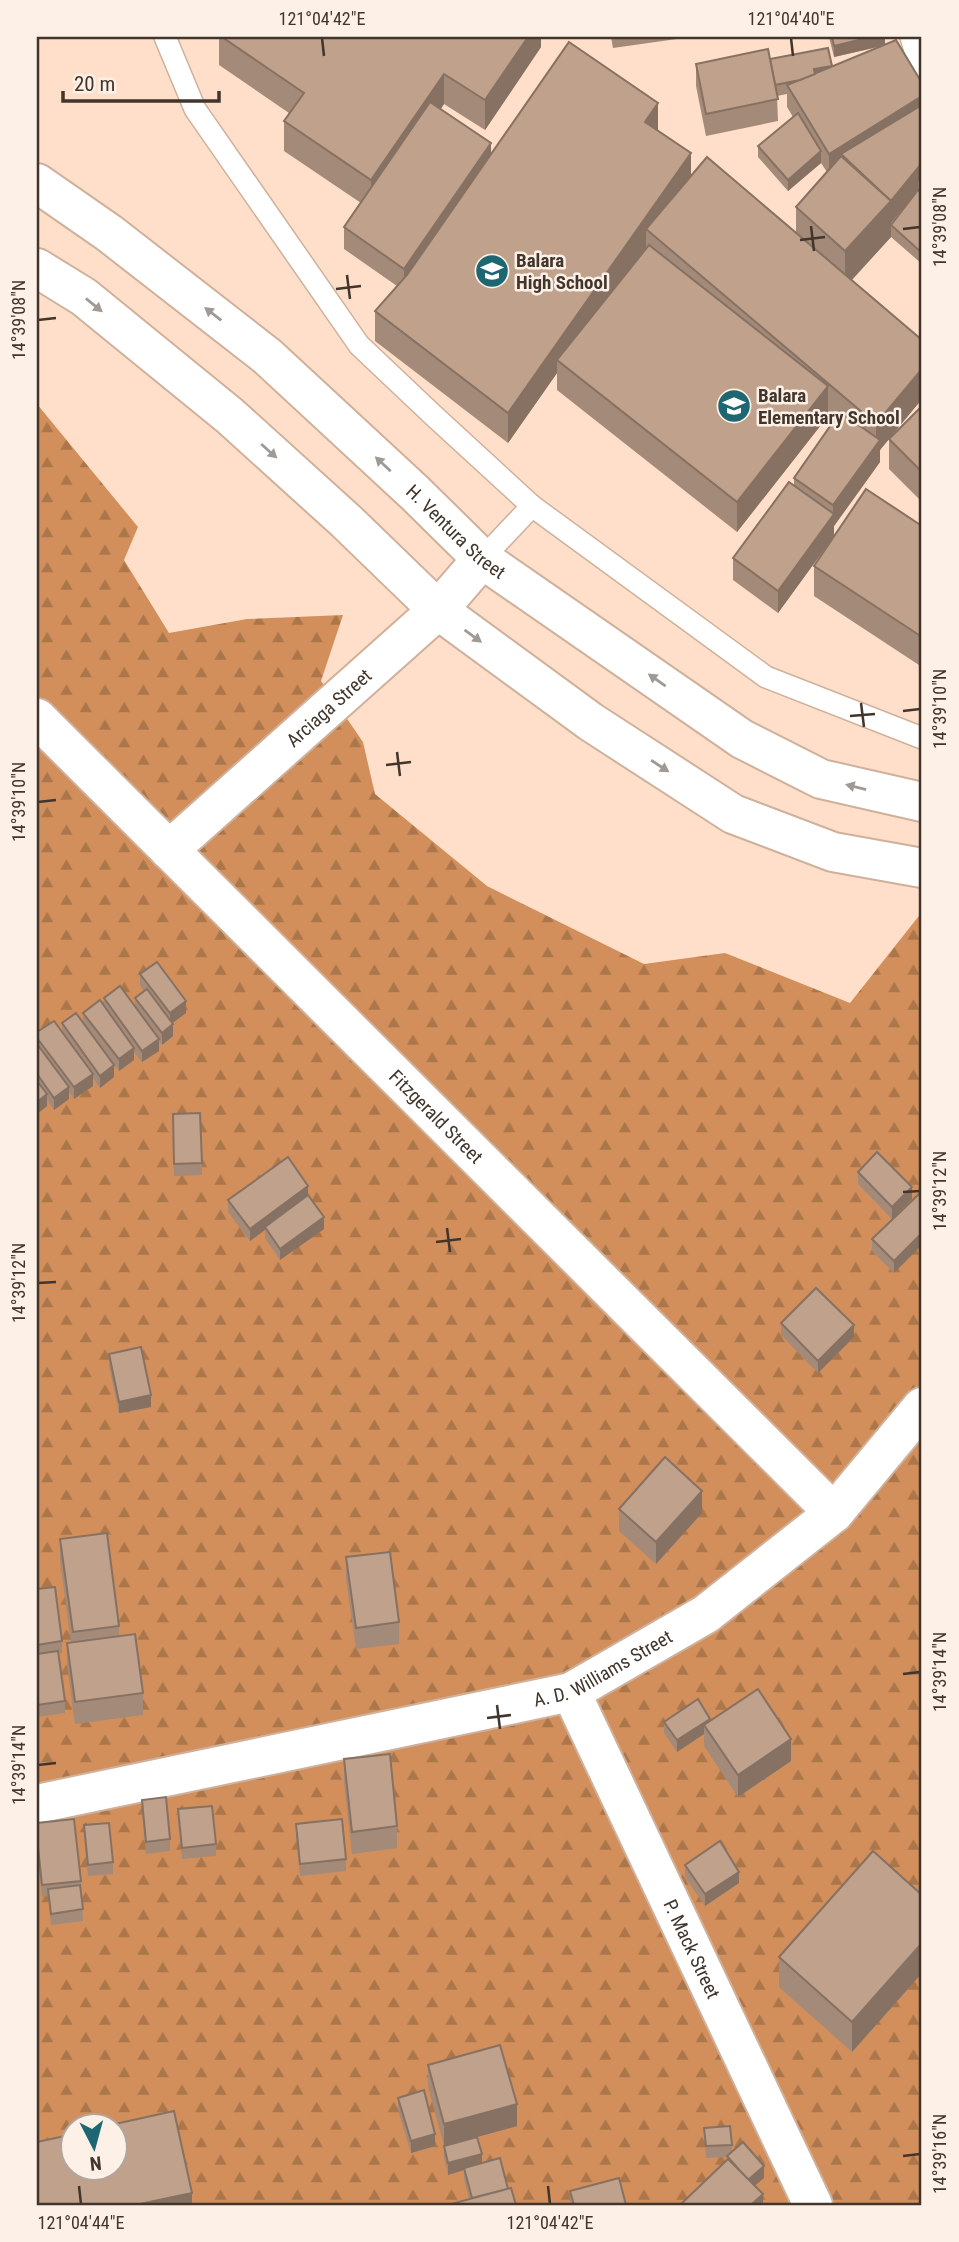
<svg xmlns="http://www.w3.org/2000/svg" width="959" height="2242" font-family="'Roboto Condensed',sans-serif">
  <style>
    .forest { fill: url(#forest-firs); fill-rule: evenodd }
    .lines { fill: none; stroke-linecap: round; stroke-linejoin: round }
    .service-casing { stroke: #cfb19b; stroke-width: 24 }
    .minor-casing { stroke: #cfb19b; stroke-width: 42 }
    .tertiary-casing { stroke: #cfb19b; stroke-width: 42 }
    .service { stroke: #fff; stroke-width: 21 }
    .minor { stroke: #fff; stroke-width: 38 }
    .tertiary { stroke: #fff; stroke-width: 38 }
    .wall { fill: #a48a78; fill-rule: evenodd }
    .shaded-wall { fill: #867162 }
    .building { fill: #bfa18c; stroke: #867162; stroke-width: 2 }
    .oneway { fill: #a09a96 }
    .ticks { fill: none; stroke: #41352c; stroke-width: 2.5 }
    .labels { text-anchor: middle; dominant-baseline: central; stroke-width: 5; stroke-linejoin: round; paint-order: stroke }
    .poi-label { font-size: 19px; font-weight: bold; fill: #41352c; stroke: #fdf0e7; text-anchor: start }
    .street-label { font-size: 19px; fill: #41352c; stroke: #fdf0e7 }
    .neatline { fill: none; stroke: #41352c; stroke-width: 2.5 }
    .ticks-label { font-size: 18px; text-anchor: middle; fill: #41352c }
  </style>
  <defs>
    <pattern id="forest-firs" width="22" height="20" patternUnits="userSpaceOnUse" patternTransform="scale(1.75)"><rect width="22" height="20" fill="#d28f5b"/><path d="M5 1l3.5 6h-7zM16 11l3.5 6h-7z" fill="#ac764b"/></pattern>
  </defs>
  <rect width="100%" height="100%" fill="#ffdfc9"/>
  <path class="forest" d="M37,404l101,123 -14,33 45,73 78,-14 96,-4 -22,66 42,61 12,52 112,92 157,78 81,-11 125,50 72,-91v1293h-885zM74,2126h42v42h-42z"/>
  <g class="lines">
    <g class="service-casing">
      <g id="service">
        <path d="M165,37l30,72 164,236 75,71 98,90 234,171 156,61"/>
        <path d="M911,37l11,38"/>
        <path d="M482,559l50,-53"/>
      </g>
    </g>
    <g class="minor-casing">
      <g id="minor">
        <path id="s1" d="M37,718l797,795"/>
        <path id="s2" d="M169,850l269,-240 44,-51"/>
        <path id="s3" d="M571,1692l242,513"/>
        <path id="s4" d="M37,1804l534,-112 135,-78 128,-101 88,-106"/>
      </g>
    </g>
    <g class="tertiary-casing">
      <g id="tertiary">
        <path id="s5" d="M37,183l72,50 158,123 148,137 67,66 260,180 79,40 101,23"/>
        <path d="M37,268l47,29 146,119 116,105 92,89 153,112 142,92 100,38 89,16"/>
      </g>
    </g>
    <use href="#service" class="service"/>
    <use href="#minor" class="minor"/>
    <use href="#tertiary" class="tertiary"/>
  </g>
  <g class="wall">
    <path d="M219,37h322v10l-56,83 -41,-26 -3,5 50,45 167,-24 33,46 105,56v-25l31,-35 -6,-9 -33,28 -30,-34v-11l35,-29 -6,-10v-13l-10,2 1,25 -72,15 -10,-50v-22l74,-5 62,8 51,-21 -49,11 -5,-20h56v8l37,38v181l-31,-27 -39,43 70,119 -33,39 33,-32v96l-33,-33v-30l-9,11v12l-46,64v10l-56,77 -45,-33v-22l61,-72v-8l41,-59 -7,-6v3l-91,116 -180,-142v-17l-49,70 -133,-102v-30l22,-25 -53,-37v-22l17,-24 -77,-52v-30l5,-8 -70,-48zM918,190l-27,35v-2z"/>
    <path d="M611,37h80l-78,11z"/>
    <path d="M922,526v141l-108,-71v-30z"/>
    <path d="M140,974l46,39 -14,10 1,13 -11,9 -3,-4v10l-17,11 -8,-10v8l-15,11 -5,-6v12l-14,11 -7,-10v8l-19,13 -5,-7v7l-15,11 -7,-10v6l-10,8v-82l25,-1v-8h21v-10l21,-7v-8l31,8v-8l9,-7 -4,-6z"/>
    <path d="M173,1126l29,37v12l-28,1z"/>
    <path d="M858,1172l54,27 -20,20 -34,-35z"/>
    <path d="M919,1194l-25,79 -22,-22v-12z"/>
    <path d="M308,1196l16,33 -44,31 -15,-22v-8l-15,11 -22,-29v-12z"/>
    <path d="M781,1323l73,14 -36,36 -37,-38z"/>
    <path d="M109,1354l42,53 -32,6 -10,-47z"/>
    <path d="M619,1509l83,4 -46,51 -37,-33z"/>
    <path d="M60,1539l59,87v10l24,57v22l-68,9 -8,-59v-22h4l-11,-82z"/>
    <path d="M346,1557l53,65v22l-43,5 -10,-70z"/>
    <path d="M37,1589l25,52v12h-3l6,48v12l-28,4z"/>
    <path d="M710,1721l81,40 -53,36 -34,-51v-12l-27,18 -13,-19v-11z"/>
    <path d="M344,1759l53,67v22l-45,6 -8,-73z"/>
    <path d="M142,1800l28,39v12l-24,3 -4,-42z"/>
    <path d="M178,1809l38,35v12l-34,3 -4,-38z"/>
    <path d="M37,1823l44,58 2,40 -32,4 -3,-29 -6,1 -5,-48z"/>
    <path d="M296,1824l50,35v12l-46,5 -4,-41z"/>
    <path d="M84,1825l29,37v12l-25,2 -4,-39z"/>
    <path d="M685,1865l54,18 -34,23 -20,-29z"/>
    <path d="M922,1895v78l-70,79 -73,-65v-30z"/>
    <path d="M428,2065l89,61 -40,11 5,26 26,26 -39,10 -5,-20v-9l-16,5 -4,-17v-12l-16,-59z"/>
    <path d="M398,2098l37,48 -24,7 -13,-43z"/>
    <path d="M704,2128l28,17v6l32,27 -10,8 9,19 -36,-45v-3l-21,1z"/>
    <path d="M570,2191l56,14h-56z"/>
  </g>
  <g class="shaded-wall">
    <path d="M528,37h13v10l-56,83v-30z"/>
    <path d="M871,37h14v8l-51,12v-11z"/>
    <path d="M832,66l-16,15 -2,-12z"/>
    <path d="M444,74v30l-73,106v-30z"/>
    <path d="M922,96v22l-81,36v14l-12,8v-22z"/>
    <path d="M658,103v30l-13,-11z"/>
    <path d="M491,143v22l-87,126v-22z"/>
    <path d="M821,151v12l-33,28v-11z"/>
    <path d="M691,153v30l-45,46v18l-83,117 -6,-4v13l-49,70v-30z"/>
    <path d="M922,163v20l-4,-3v10l-27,33v-22z"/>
    <path d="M891,201v36l-46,50v-36z"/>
    <path d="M922,369v30l-42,51v12l-46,64v10l-56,77v-22l55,-76v-10l43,-60v-21z"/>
    <path d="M828,386v30l-91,116v-30z"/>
    <path d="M186,1001v12l-16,12v-12z"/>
    <path d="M173,1024v12l-11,9v-12z"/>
    <path d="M159,1039v12l-17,11v-11z"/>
    <path d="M134,1048v12l-15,11v-12z"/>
    <path d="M114,1065v12l-14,11v-12z"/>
    <path d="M93,1074v12l-19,13v-12z"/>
    <path d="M69,1087v12l-15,11v-12z"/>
    <path d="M47,1094v12l-10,8v-12z"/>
    <path d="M308,1186v11l-43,30v3l-15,11v-12z"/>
    <path d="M912,1187v12l-20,20v-12z"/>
    <path d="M324,1217v12l-44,31v-11z"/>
    <path d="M922,1233v12l-28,28v-12z"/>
    <path d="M854,1325v12l-36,36v-12z"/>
    <path d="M151,1395v12l-32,6v-11z"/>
    <path d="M702,1491v22l-46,51v-22z"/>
    <path d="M710,1719v11l-6,-5v9l-27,18v-12z"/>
    <path d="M791,1739v22l-53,36v-22z"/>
    <path d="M739,1872v11l-34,23v-12z"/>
    <path d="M922,1943v30l-70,79v-30z"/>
    <path d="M517,2104v22l-73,20v-22z"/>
    <path d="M435,2134v12l-24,7v-12z"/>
    <path d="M482,2154v11l-18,3v2l-16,5v-12z"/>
    <path d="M764,2166v12l-17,14v-12z"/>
    <path d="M192,2193v12h-57z"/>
    <path d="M763,2194v11h-12z"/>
  </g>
  <g class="building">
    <path d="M222,37h306l-43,63 -41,-26 -73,106 -87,-59 20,-28z"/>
    <path d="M832,37h39l-37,9z"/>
    <path d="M896,40l26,43v13l-93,58 -42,-69z"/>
    <path d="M569,42l89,61 -13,19 46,31 -183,260 -133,-102 32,-36z"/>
    <path d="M828,48l4,18 -18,3 1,5 -15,6 -25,5 -5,-26z"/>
    <path d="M768,49l10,50 -72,15 -10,-50z"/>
    <path d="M430,102l61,41 -87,126 -60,-42z"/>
    <path d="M922,105v58l-31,38 -50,-47z"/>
    <path d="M798,113l23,38 -33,29 -30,-34z"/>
    <path d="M841,156l50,45 -46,50 -49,-44z"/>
    <path d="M707,157l215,183v29l-46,55 -230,-195z"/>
    <path d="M922,175v8l-4,-3z"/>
    <path d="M918,190l4,4v59l-31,-28z"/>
    <path d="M649,245l179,141 -91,116 -180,-142z"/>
    <path d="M922,406v66l-33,-33z"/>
    <path d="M840,412l40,28 -47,65 -39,-27z"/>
    <path d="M789,482l45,32 -56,77 -45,-33z"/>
    <path d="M866,489l56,37v111l-108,-71z"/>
    <path d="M157,962l29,39 -16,12 -30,-39z"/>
    <path d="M120,986l39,53 -17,12 -38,-53z"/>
    <path d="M147,989l26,35 -11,9 -27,-35z"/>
    <path d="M100,1000l34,48 -15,11 -36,-46z"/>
    <path d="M76,1013l38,52 -14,11 -38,-53z"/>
    <path d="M54,1021l39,53 -19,13 -37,-49v-6z"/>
    <path d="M37,1044l32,43 -15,11 -17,-24z"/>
    <path d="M37,1081l10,13 -10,8z"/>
    <path d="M200,1113l2,50 -28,1 -1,-50z"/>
    <path d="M877,1152l35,35 -20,20 -34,-35z"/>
    <path d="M288,1157l20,29 -58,43 -22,-29z"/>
    <path d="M919,1194l3,3v36l-28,28 -22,-22z"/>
    <path d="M308,1195l16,22 -44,32 -15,-22z"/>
    <path d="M816,1288l38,37 -36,36 -37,-38z"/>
    <path d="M141,1347l10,48 -32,7 -10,-48z"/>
    <path d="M665,1457l37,34 -46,51 -37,-33z"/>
    <path d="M107,1533l12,93 -46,6 -13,-93z"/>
    <path d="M390,1552l9,70 -43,6 -10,-71z"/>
    <path d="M55,1587l7,54 -25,4v-56z"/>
    <path d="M135,1634l8,59 -68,9 -8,-59z"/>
    <path d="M58,1651l7,50 -28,4v-51z"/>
    <path d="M758,1689l33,50 -53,36 -34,-50z"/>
    <path d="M698,1699l12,20 -33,21 -13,-18z"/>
    <path d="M390,1754l7,72 -45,6 -8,-73z"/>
    <path d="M166,1797l4,42 -24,3 -4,-42z"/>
    <path d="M212,1806l4,38 -34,4 -4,-39z"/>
    <path d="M74,1819l7,62 -39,4 -5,-47v-15z"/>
    <path d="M342,1819l4,40 -46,5 -4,-40z"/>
    <path d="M109,1823l4,39 -25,3 -4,-40z"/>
    <path d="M720,1841l19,31 -34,22 -20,-29z"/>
    <path d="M873,1851l49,44v48l-70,79 -73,-65z"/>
    <path d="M80,1885l3,24 -32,5 -3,-25z"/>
    <path d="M500,2045l17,59 -73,20 -16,-59z"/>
    <path d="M424,2090l11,44 -24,7 -13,-43z"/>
    <path d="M174,2111l18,82 -57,12h-98v-63l37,-8v34h42v-42h-10z"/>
    <path d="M730,2126l2,19 -26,1 -2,-18z"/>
    <path d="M477,2137l5,17 -34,9 -4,-17z"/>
    <path d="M743,2142l21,24 -16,14 -21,-24z"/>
    <path d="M500,2158l8,31 -36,9 -8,-30z"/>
    <path d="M728,2159l35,35 -12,11h-71z"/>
    <path d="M619,2178l7,27h-52l-4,-14z"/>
    <path d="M511,2188l5,17h-64l-1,-1z"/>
  </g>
  <defs><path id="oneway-solid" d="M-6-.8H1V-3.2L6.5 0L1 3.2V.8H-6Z" transform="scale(1.75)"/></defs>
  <g class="oneway">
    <use href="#oneway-solid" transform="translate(94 305) rotate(39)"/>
    <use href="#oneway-solid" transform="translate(213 314) rotate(-142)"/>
    <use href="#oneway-solid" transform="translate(269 451) rotate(42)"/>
    <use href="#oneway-solid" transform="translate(383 464) rotate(-137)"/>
    <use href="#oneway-solid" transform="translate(473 636) rotate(36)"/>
    <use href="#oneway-solid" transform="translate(657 680) rotate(-145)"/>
    <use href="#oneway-solid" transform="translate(660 766) rotate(33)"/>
    <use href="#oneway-solid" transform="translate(856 787) rotate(-166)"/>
  </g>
  <path class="ticks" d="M322,38l2,18M791,38l2,18M811,226l3,25M903,229l17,-2M800,240l25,-3M347,275l3,24M336,289l25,-3M38,320l18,-2M861,703l3,24M903,711l17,-2M850,716l25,-2M397,752l3,24M386,765l25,-3M38,802l18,-2M903,1192l17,-1M447,1228l3,24M436,1242l25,-3M38,1283l18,-1M903,1674l17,-2M497,1705l3,24M487,1718l24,-3M38,1765l18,-2M903,2156l17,-2M79,2186l2,18M548,2186l2,18"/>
  <defs>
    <g id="school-disc" transform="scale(1.75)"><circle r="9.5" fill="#1c6771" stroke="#fdf0e7"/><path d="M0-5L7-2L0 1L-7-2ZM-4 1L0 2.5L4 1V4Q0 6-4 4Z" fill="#fff"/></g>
  </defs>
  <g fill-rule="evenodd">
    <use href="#school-disc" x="492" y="271"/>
    <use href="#school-disc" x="734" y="406"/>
  </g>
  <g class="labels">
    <g class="poi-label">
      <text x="516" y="260">Balara<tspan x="516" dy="22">High School</tspan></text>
      <text x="758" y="395">Balara<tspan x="758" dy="22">Elementary School</tspan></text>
    </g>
    <g class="street-label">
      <text stroke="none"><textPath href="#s5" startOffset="546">H. Ventura Street</textPath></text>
      <text stroke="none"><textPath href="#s2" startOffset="214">Arciaga Street</textPath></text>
      <text stroke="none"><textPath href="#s1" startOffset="564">Fitzgerald Street</textPath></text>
      <text stroke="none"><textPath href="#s4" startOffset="584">A. D. Williams Street</textPath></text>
      <text stroke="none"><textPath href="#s3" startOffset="284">P. Mack Street</textPath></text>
    </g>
  </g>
  <rect width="959" height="2242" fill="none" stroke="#fdf0e7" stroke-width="77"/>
  <g transform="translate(94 2147) rotate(174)"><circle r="33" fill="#fdf0e7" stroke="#b2a59c" stroke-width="2"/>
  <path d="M0-5L12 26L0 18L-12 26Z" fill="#1c6771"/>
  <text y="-10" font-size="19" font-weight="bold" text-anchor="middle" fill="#41352c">N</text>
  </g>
  <path d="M63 91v10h156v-10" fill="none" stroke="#41352c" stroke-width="3.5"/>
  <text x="74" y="91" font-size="21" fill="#41352c" stroke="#fdf0e7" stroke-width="5" paint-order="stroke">20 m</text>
  <rect x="38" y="38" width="882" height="2166" class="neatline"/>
  <g class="ticks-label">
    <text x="322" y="25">121°04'42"E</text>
    <text x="791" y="25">121°04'40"E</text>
    <text transform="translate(940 227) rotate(-90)" y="6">14°39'08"N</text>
    <text transform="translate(19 320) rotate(-90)" y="6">14°39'08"N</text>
    <text transform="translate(940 709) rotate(-90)" y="6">14°39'10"N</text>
    <text transform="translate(19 802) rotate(-90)" y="6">14°39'10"N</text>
    <text transform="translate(940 1191) rotate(-90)" y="6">14°39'12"N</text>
    <text transform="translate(19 1283) rotate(-90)" y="6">14°39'12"N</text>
    <text transform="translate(940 1672) rotate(-90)" y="6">14°39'14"N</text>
    <text transform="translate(19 1765) rotate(-90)" y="6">14°39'14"N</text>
    <text transform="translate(940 2154) rotate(-90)" y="6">14°39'16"N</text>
    <text x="81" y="2229">121°04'44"E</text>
    <text x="550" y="2229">121°04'42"E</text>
  </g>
</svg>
